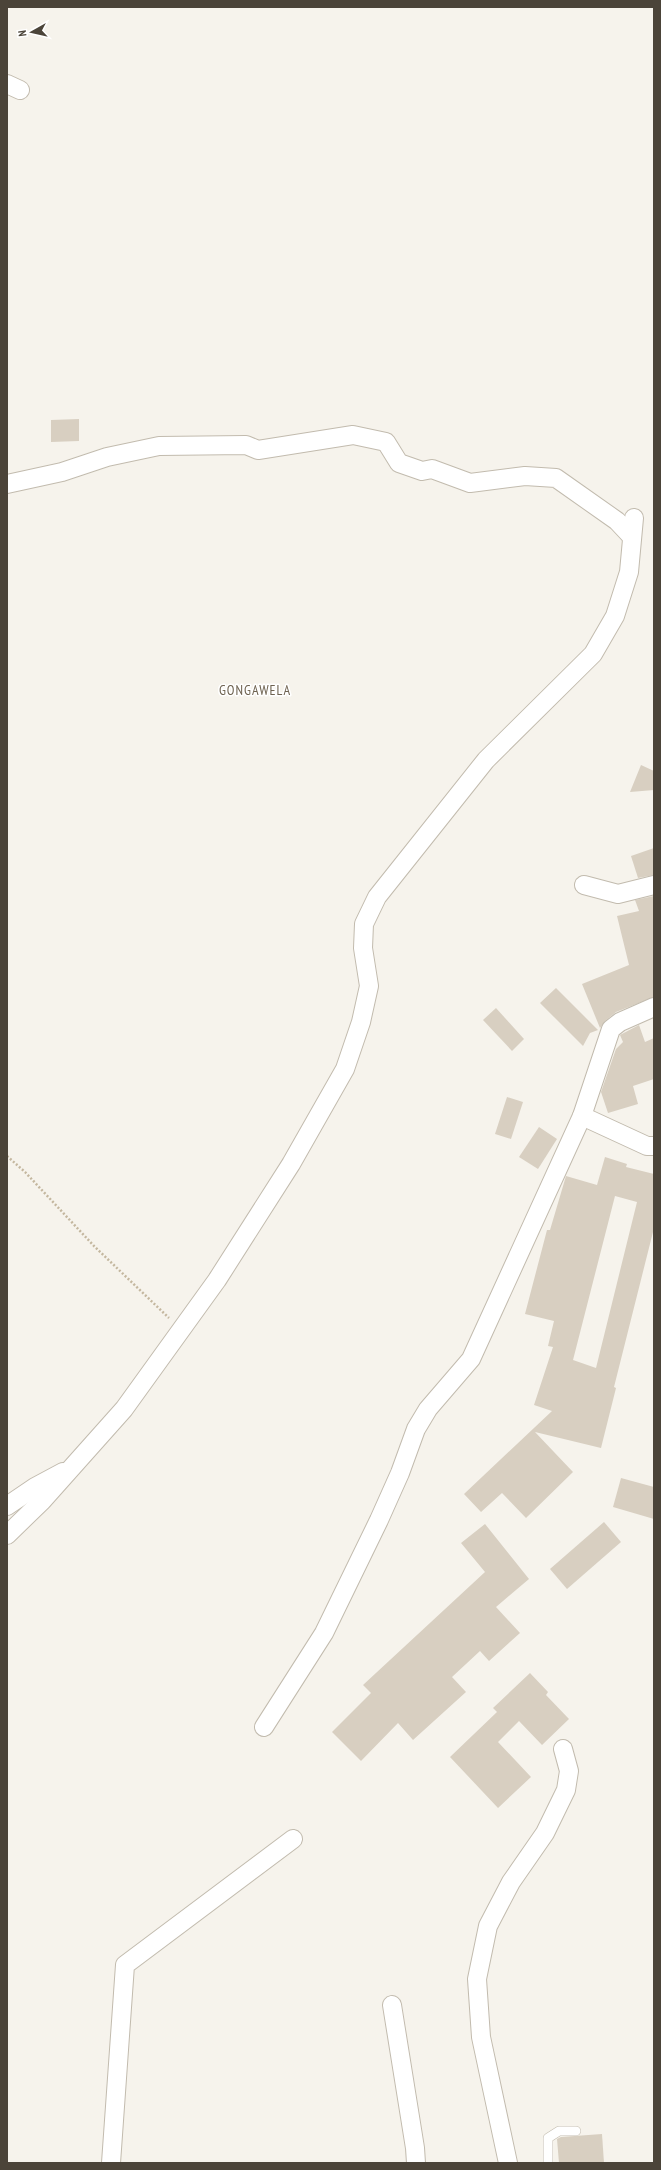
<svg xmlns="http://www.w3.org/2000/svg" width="661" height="2170" font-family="'PT Sans Narrow',sans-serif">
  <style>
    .building { fill: #d8cfc1; fill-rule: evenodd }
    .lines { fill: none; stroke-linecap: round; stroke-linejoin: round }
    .lane-casing { stroke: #c2bbae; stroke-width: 10 }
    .street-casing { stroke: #c2bbae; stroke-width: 20 }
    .path { stroke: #c4b79f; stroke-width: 2.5; stroke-dasharray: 2 2; stroke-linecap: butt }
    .lane { stroke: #fff; stroke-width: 9 }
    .street { stroke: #fff; stroke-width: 18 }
    .labels { text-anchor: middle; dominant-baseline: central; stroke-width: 3; stroke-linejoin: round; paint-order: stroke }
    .quarter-label { font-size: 14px; letter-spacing: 1px; fill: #6e6250; stroke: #fff }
  </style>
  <rect width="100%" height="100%" fill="#f6f3ec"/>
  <g class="building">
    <path d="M79,419v22l-28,1v-22z"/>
    <path d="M641,765l13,6v19l-24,2z"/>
    <path d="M654,848v27l-16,3 -7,-22z"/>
    <path d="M654,896v101l-38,15 -11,9 -5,7 -18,-44 47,-19 -12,-49 22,-5 -4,-11z"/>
    <path d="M556,988l42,42 -8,3 -7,13 -43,-43z"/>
    <path d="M496,1008l28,31 -12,12 -29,-31z"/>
    <path d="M639,1025l6,17 9,-4v41l-21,7 5,18 -30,9 -7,-21 15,-43 7,-7 -3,-7z"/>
    <path d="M507,1097l16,5 -12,37 -16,-5z"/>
    <path d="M539,1127l18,12 -19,30 -19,-12z"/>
    <path d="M605,1157l22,7 -1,3 28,7v54l-40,159 2,1 -15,60 -66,-16 38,40 -47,46 -24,-25 -21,19 -17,-18 88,-83 -18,-6 19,-58 -5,-1 6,-25 -29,-7 22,-84h3l16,-54 31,9zM615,1196l22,6 -41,166 -23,-8z"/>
    <path d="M621,1478l33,9v32l-41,-12z"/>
    <path d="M604,1522l17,20 -54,47 -17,-20z"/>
    <path d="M485,1524l44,55 -33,28 24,26 -31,28 -9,-10 -28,26 14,15 -53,48 -15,-17 -37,38 -29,-29 39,-39 -8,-8 122,-113 -24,-29z"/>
    <path d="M530,1673l18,19 -2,3 23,24 -27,26 -23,-24 -21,21 33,35 -33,31 -48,-51 47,-45 -4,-4z"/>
    <path d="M602,2134l2,29h-45l-2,-24 4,-2z"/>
  </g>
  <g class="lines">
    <g class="lane-casing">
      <path id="lane" d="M548,2163v-25l11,-7h17"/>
    </g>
    <g class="street-casing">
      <g id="street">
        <path d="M7,84l13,6"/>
        <path d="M7,484l55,-12 45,-15 52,-11 87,-1 12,5 95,-15 33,7 13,21 23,8 10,-2 38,14 55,-7 31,2 61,43 15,16"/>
        <path d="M584,885l34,9 36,-9"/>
        <path d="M582,1116l65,30h7"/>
        <path d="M7,1506l28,-19 28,-15"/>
        <path d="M7,1535l35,-34 82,-92 93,-129 74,-116 54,-95 16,-47 8,-36 -6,-38 1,-24 13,-27 109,-137 107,-106 22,-38 14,-44 5,-54"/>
        <path d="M264,1727l60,-94 55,-113 21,-47 16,-44 12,-20 43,-50 111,-243 29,-87 9,-7 34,-15"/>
        <path d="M392,2005l23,143 1,15"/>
        <path d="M111,2163l14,-198 168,-126"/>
        <path d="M508,2163l-27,-126 -4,-58 11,-53 23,-44 34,-49 21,-43 3,-19 -6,-22"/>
      </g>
    </g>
    <path class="path" d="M7,1156l18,16 69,74 75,72"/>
    <use href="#lane" class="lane"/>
    <use href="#street" class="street"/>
  </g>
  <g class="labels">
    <g class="quarter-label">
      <text x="255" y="690">GONGAWELA</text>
    </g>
  </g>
  <rect width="661" height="2170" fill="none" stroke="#4b4439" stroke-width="16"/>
  <g transform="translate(32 32) rotate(262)" stroke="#ffffff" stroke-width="3" paint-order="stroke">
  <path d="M0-3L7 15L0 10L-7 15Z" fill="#4b4439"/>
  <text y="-6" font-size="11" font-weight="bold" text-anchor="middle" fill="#4b4439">N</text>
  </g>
</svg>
